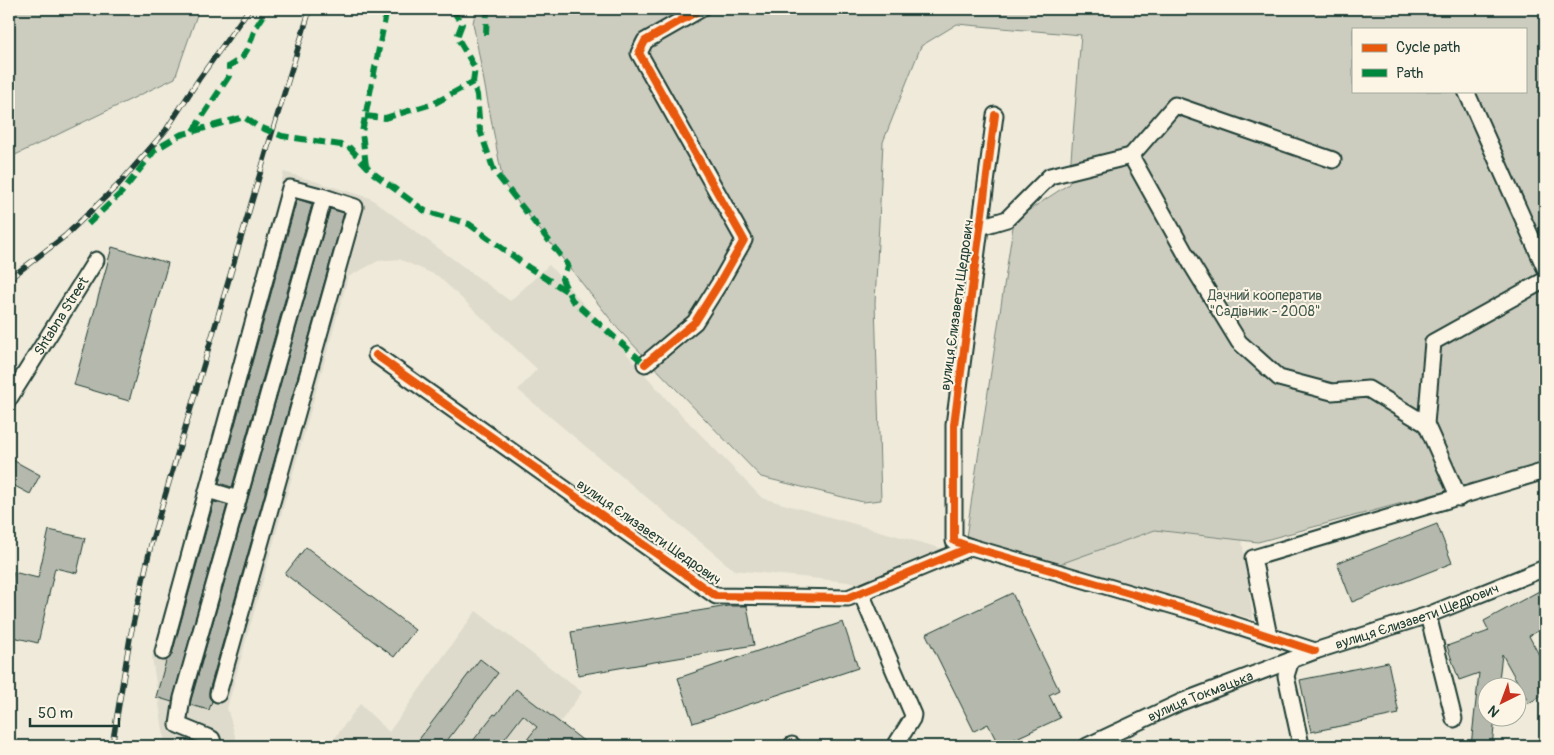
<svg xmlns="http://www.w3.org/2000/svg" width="1554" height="755" font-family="Pangolin,sans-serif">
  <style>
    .built { fill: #dedbcc }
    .green { fill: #cccdbf; stroke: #76857a; fill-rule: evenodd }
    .building { fill: #b5b9ad; stroke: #1f3d34 }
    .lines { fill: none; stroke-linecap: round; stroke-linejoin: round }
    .minor-casing { stroke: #1f3d34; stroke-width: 19 }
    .minor { stroke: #fcf5e5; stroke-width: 15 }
    .rail-casing { stroke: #1f3d34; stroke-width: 5.5 }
    .rail { stroke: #fcf5e5; stroke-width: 4; stroke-dasharray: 11; stroke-linecap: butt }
    .quiet { stroke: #00873e; stroke-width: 6; stroke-dasharray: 12 6; stroke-linecap: butt }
    .cycleway-casing { stroke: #fcf5e5; stroke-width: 11 }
    .cycleway { stroke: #e8590c; stroke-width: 8 }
    .labels { text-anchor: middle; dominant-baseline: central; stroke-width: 4; stroke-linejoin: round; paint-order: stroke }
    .park-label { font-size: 14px; fill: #425a50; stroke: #fcf5e5 }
    .street-label { font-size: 14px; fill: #1f3d34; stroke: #fcf5e5 }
  </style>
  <rect width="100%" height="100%" fill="#efeada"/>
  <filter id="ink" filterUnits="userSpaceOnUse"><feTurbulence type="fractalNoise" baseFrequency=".02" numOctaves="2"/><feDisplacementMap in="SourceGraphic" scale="10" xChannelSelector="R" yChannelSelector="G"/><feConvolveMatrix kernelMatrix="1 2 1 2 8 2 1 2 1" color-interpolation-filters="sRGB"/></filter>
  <g filter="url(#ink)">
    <g class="built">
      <path d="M284,172l86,26 140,103 39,-36 120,137 93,96 185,52 -4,13 -85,20 -124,-13 -216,-180 19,-21 -99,-93 -39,-17 -21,2 -30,16 -121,431 11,38h-62l-11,-3 -13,-86z"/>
      <path d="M1155,530l87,10 11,79 -200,-55z"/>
      <path d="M476,611l106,81 -24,33 31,21h-260l31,-42 29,28z"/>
    </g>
    <g class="green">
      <path d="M9,9h190l-24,69 -166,80z"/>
      <path d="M476,9h1069v453l-6,4 -281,76 -103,-12 -109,39 -80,-32 48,-317 55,-36 12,-149 -124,-11 -36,22 -38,96 -8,161 6,197 -18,2 -102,-25 -142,-147 -113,-143 -3,-5 -30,-159zM1353,29h172v62h-172z"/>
    </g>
    <g class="building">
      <path d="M297,199l15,5 -80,283 -13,-4z"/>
      <path d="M330,209l14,4 -135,478v6l3,4 -3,9 -19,-5 1,-5z"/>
      <path d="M112,247l56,16 -39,138 -55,-16z"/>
      <path d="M9,458l31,17 -10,19 -21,-11z"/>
      <path d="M214,502l13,3 -55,197 -16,-5 10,-36 6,-7z"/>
      <path d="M1437,524l15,39 -100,39 -15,-39z"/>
      <path d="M49,530l36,8 -8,35 -22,-5 -17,75 -29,-7v-47l4,-17 25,6z"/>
      <path d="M306,547l109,83 -21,27 -109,-83z"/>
      <path d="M1541,590l4,8v29l-16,9 16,30v28l-16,9 -27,-49 -4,34h-12v30h9l-3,28h-21l8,-73 -20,7 -12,-34 42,-15 -5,-10z"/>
      <path d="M1012,593l47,97 -10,5 11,23 -61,28 -11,-22 -14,7 -48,-97z"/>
      <path d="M728,606h19l7,39 -176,30 -7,-43z"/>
      <path d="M843,622l15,46 -165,55 -15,-45z"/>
      <path d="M480,659l18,14 -55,73h-29z"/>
      <path d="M1388,662l11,52 -88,18 -11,-52z"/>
      <path d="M516,689l30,23 44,34h-68l15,-19 -14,-12 -24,31h-30l25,-32 2,1z"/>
    </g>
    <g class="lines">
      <g class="minor-casing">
        <g id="minor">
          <path d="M1466,91l79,177"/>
          <path d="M1131,156l44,-51 158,55"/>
          <path d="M980,227l27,-8 43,-43 81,-20 62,111 46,75 40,36 53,14 36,-3 58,35"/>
          <path d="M376,355l340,241 132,2 123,-51 227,66 117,38"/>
          <path d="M645,364l50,-42 27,-43 22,-39 -105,-187 6,-12 56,-32"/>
          <path id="s1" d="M9,399l87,-139"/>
          <path d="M208,490l30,9"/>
          <path d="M1459,498l-33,-74 7,-82 112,-62"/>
          <path d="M971,547l-17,-6v-116l41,-310"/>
          <path d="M861,593l52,122 -1,4 -17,27"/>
          <path d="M1428,615l26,104"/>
          <path d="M1269,636l-16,-78 292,-87"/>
          <path d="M163,652l127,-464 34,9"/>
          <path d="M1291,660l-5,16 15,69"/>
          <path d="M792,745l1,1"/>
          <path d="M214,746l-2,-7 -34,-14 4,-27 142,-501 31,10 -137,487"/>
          <path id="s2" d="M1087,746l94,-44 134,-51 113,-36 117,-47"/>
        </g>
      </g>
      <use href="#minor" class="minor"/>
      <g class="rail-casing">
        <g id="rail">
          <path d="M9,279l56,-43 53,-51 48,-55 33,-51 50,-70"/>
          <path d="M112,746l18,-108 22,-98 120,-407 38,-124"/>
        </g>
      </g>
      <use href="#rail" class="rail"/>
      <g class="quiet">
        <path d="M452,9l10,15 -5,13 18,31 -2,14 4,13 3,35 14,41 74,94 -6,14 10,21 73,64"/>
        <path d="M486,35l1,-26"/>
        <path d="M365,116l20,2 50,-15 38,-21"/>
        <path d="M193,131l36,-55v-10c21,-12 18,-17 26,-37 4,-7 9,-14 13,-20"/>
        <path d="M366,166l-4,-34 25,-123"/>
        <path d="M88,224l34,-32 33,-42 25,-15 64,-18 13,9 25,10 66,10 25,27 52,38 44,13 59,43 40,25"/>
      </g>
      <g class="cycleway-casing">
        <g id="cycleway">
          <path d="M376,355l340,241 132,2 123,-51 227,66 117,38"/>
          <path d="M645,364l50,-42 27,-43 22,-39 -105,-187 6,-12 56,-32"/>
          <path d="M971,547l-17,-6v-116l41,-310"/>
        </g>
      </g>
      <use href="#cycleway" class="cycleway"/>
    </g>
  </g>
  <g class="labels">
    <g class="park-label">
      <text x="1265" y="295">Дачний кооператив<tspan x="1265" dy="16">"Садівник - 2008"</tspan></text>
    </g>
    <g class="street-label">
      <text transform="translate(957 305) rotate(-82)">вулиця Єлизавети Щедрович</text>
      <text stroke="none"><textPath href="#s1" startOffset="98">Shtabna Street</textPath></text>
      <text transform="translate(649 532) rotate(35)">вулиця Єлизавети Щедрович</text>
      <text stroke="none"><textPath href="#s2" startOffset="355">вулиця Єлизавети Щедрович</textPath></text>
      <text stroke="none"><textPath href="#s2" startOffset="124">вулиця Токмацька</textPath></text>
    </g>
  </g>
  <rect width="1554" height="755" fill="none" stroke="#fcf5e5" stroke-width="30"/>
  <rect x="15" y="15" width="1524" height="725" fill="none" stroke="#1f3d34" stroke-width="2" filter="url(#ink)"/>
  <rect x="1352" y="28" width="175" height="65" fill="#fcf5e5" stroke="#a4ab9e"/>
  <rect x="1362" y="44" width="25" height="8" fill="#e8590c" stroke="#a4ab9e"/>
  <text x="1396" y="52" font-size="15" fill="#1f3d34">Cycle path</text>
  <rect x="1362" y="69" width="25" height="8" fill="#00873e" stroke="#a4ab9e"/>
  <text x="1396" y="78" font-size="15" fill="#1f3d34">Path</text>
  <g transform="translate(1502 702) rotate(222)"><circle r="24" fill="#fcf5e5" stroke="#a4ab9e"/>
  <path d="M0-4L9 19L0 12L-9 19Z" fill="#c8321e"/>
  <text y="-8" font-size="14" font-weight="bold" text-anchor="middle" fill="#1f3d34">N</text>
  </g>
  <path d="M30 718v8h89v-8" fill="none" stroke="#1f3d34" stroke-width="2.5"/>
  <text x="38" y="718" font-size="15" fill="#1f3d34" stroke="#fcf5e5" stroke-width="4" paint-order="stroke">50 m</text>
</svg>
